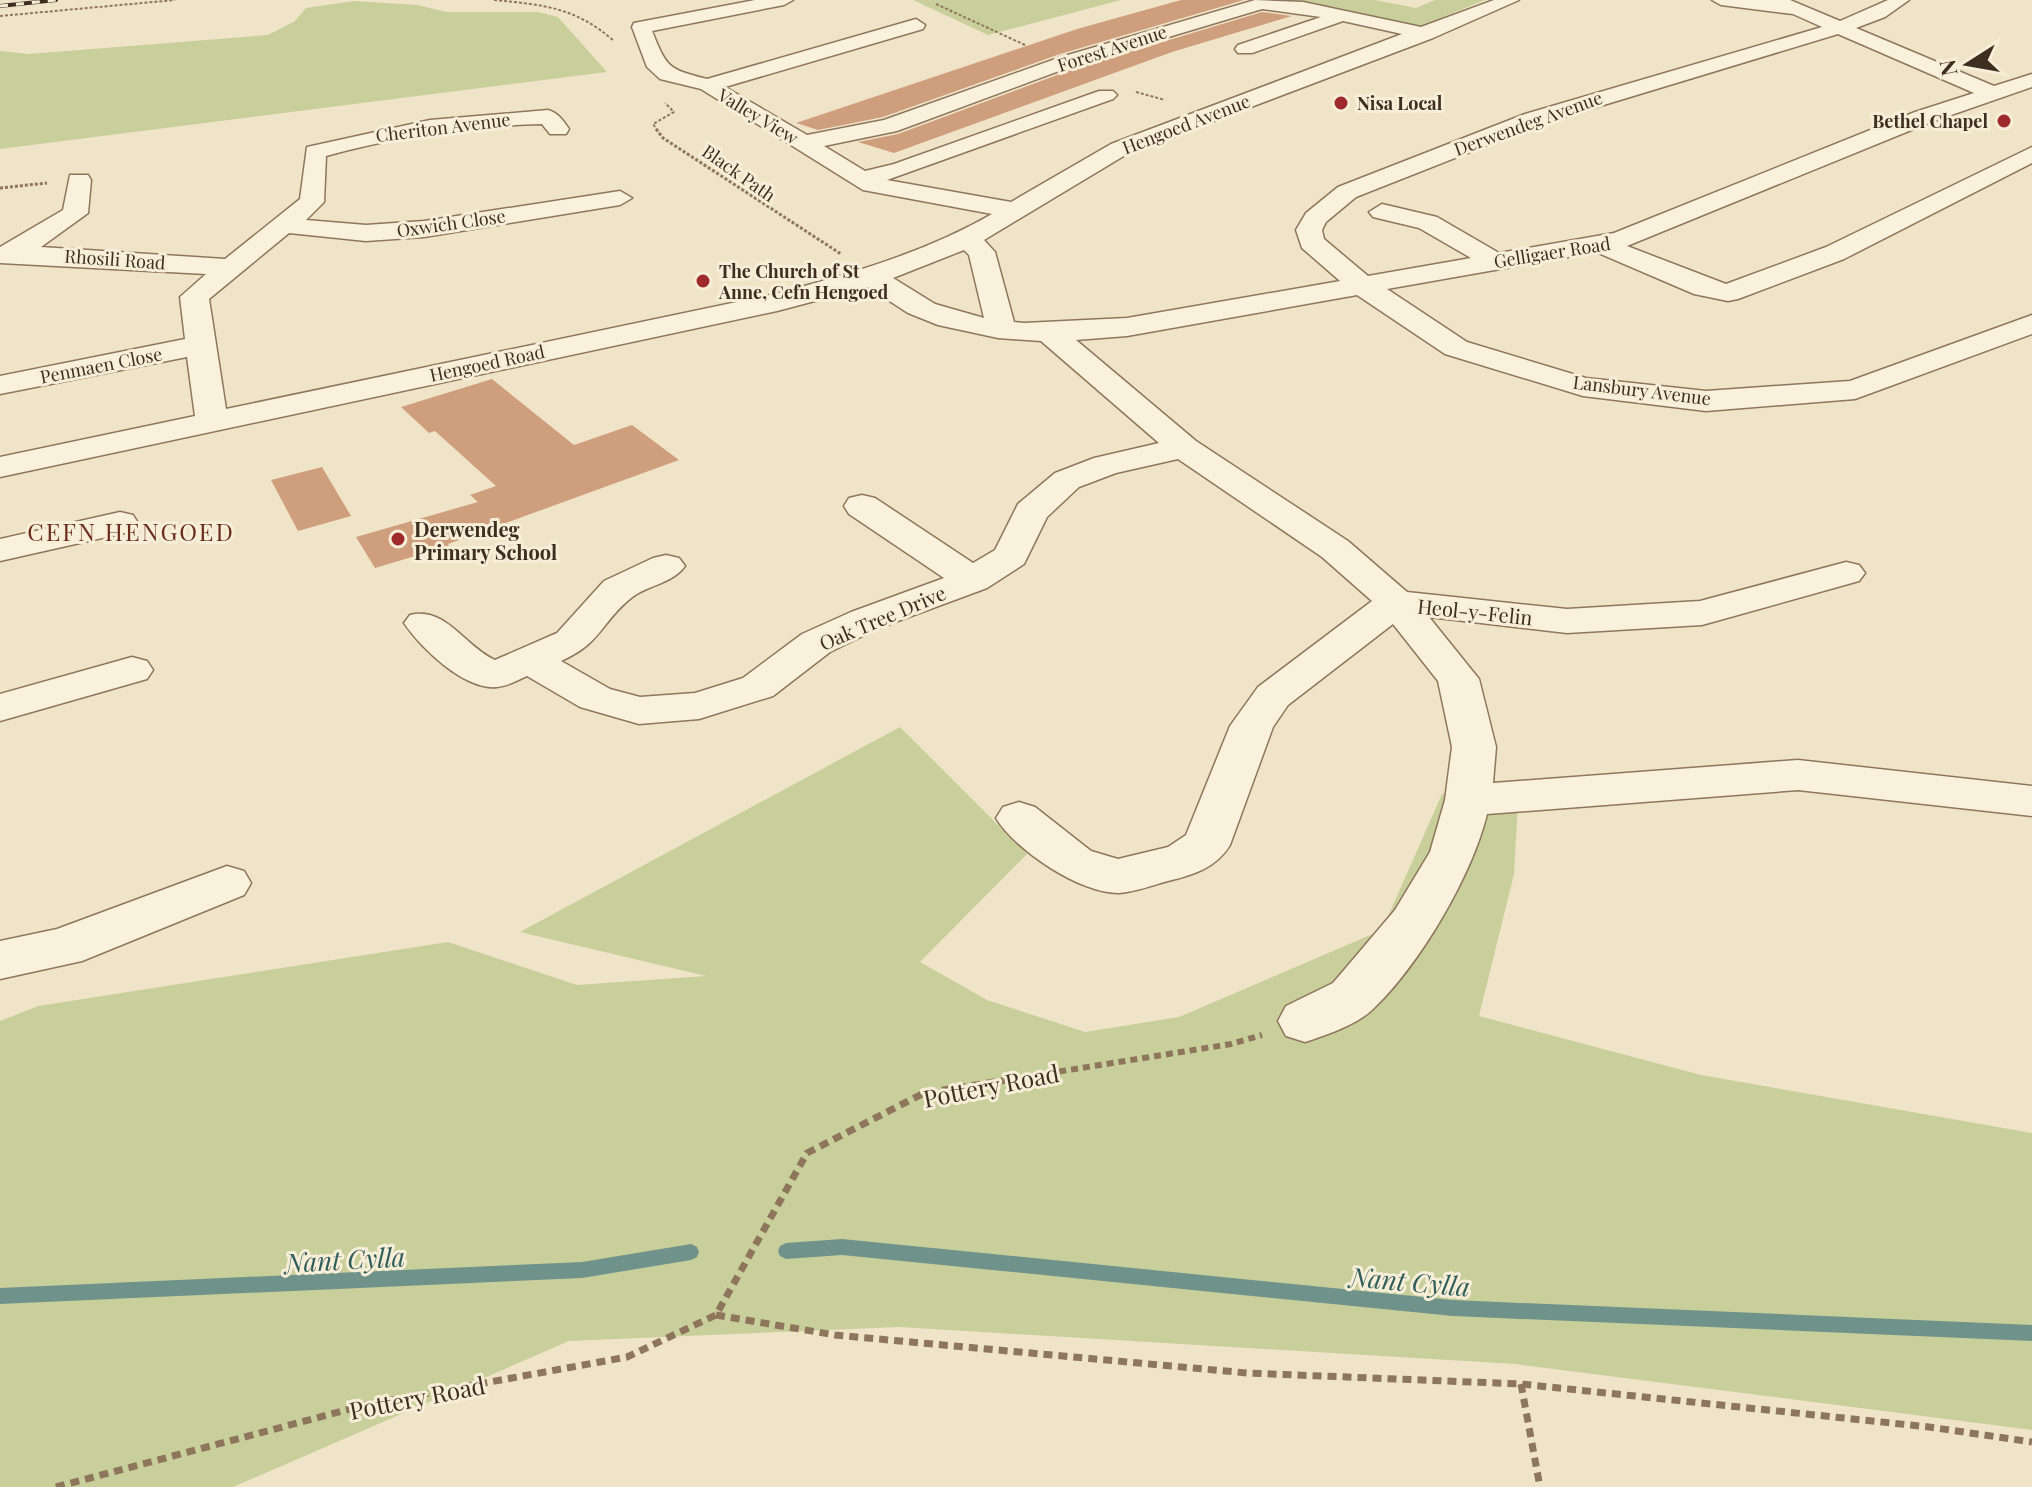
<svg xmlns="http://www.w3.org/2000/svg" width="2032" height="1487" font-family="'Playfair Display',serif">
  <style>
    .green { fill: #c9cf9b }
    .lines { fill: none; stroke-linecap: round; stroke-linejoin: round }
    .stream { fill: #6f938a; fill-rule: evenodd }
    .building { fill: #cf9f7d }
    .minor-casing { stroke: #8d765c; stroke-width: 3 }
    .path-far3 { stroke: #8d765c; stroke-width: 2; stroke-dasharray: 3 2; stroke-linecap: butt }
    .path-far2 { stroke: #8d765c; stroke-width: 3; stroke-dasharray: 3 2; stroke-linecap: butt }
    .path-far1 { stroke: #8d765c; stroke-width: 6; stroke-dasharray: 7 5; stroke-linecap: butt }
    .path { stroke: #8d765c; stroke-width: 7; stroke-dasharray: 9 6; stroke-linecap: butt }
    .minor { fill: #faf1dc; fill-rule: evenodd }
    .rail-casing { stroke: #3d2e20; stroke-width: 4 }
    .rail { stroke: #f7eed8; stroke-width: 3; stroke-dasharray: 8; stroke-linecap: butt }
    .poi-dot { fill: #9e2a2b; stroke: #f7eed8; stroke-width: 3 }
    .labels { text-anchor: middle; dominant-baseline: central; stroke-width: 6; stroke-linejoin: round; paint-order: stroke }
    .far-street-label { font-size: 18px; fill: #3d2e20; stroke: #f7eed8 }
    .far-poi-label { font-size: 18px; font-weight: bold; fill: #3d2e20; stroke: #f7eed8; text-anchor: start }
    .poi-label { font-size: 20px; font-weight: bold; fill: #3d2e20; stroke: #f7eed8; text-anchor: start }
    .street-label { font-size: 20px; fill: #3d2e20; stroke: #f7eed8 }
    .quarter-label { font-size: 24px; letter-spacing: 2px; fill: #6b2e1e; stroke: #f7eed8 }
    .near-street-label { font-size: 24px; fill: #3d2e20; stroke: #f7eed8 }
    .near-water-label { font-size: 26px; font-style: italic; fill: #2f5d5a; stroke: #f7eed8 }
  </style>
  <rect width="100%" height="100%" fill="#f0e4c8"/>
  <g class="green">
    <path d="M913,0h208l-133,35z"/>
    <path d="M1285,0h90l41,8 19,-8h50l-64,26z"/>
    <path d="M354,1l63,4 30,7h91l20,5 49,55 -607,77v-98l29,3 239,-19 27,-14 11,-13z"/>
    <path d="M900,727l127,127 -107,108 67,38 98,32 94,-15 203,-87 60,-136 77,-9 -5,89 -35,142 222,59 331,58v297l-517,-66 -616,-37 -330,14 -336,146h-233v-466l38,-15 410,-64 129,43 129,-9 -186,-44z"/>
  </g>
  <g class="lines">
    <g class="stream">
      <path d="M842,1239l611,61 579,25v16l-579,-25 -611,-61 -56,4 -6,-3 -2,-5 2,-5 6,-3z"/>
      <path d="M691,1244l6,3 2,5 -2,5 -6,3 -109,18 -582,26v-16l582,-26z"/>
    </g>
  </g>
  <g class="building">
    <path d="M1181,0h63l-184,54 -177,63 -65,13 -22,-7 281,-94z"/>
    <path d="M1262,12l30,4 -120,36 -278,101 -36,-11 40,-8 178,-66z"/>
    <path d="M492,379l82,66 58,-20 47,35 -231,84 1,2 -74,22 -19,-31 122,-35 -8,-7 26,-9 -61,-55 -6,2 -28,-26z"/>
    <path d="M322,467l29,49 -53,15 -27,-51z"/>
  </g>
  <g class="lines">
    <g class="minor-casing">
      <g id="minor">
        <path d="M755,0h38l-9,5 -132,26c15,37 16,38 55,48l209,-60 9,6 -2,4 -198,58 82,48 77,-15 177,-63 194,-57 48,2 118,25 73,-27h25l-86,38 -306,116 -143,86 11,12 19,70 10,1 103,-5 213,-37 -38,-33 -6,-18 10,-17 32,-26 187,-73 297,-87 -29,-13 -72,-9 -9,-5h78l50,21 48,-21h21l-24,17 -29,11 138,58 38,-12v13l-101,35 -304,124 99,38 100,-37 206,-100v16l-188,96 -106,40 -10,2 -34,-7 -98,-42 -209,37 80,53 119,36 120,13 144,-10 182,-66v19l-177,65 -149,12 -123,-15 -138,-42 -88,-59 -230,41 -51,4 120,101 152,100 59,51 160,17 133,-8 146,-39 13,3 6,8 -6,8 -157,44 -135,8 -138,-16 50,62 17,68 -3,36 305,-23 234,26v30l-234,-26 -311,24c-15,62 -68,152 -115,196 -16,15 -46,25 -67,32l-19,-6 -8,-15 8,-15 47,-23 62,-73 35,-58 15,-52 7,-53 -14,-66 -45,-57 -105,81 -15,22 -43,118c-14,23 -37,30 -62,36 -15,4 -33,11 -49,12 -38,1 -104,-43 -123,-75l7,-11 16,-5 16,5 56,44 27,8 50,-12 18,-12 44,-109 28,-39 114,-86 -50,-44 -144,-98 -62,14 -37,14 -32,30 -23,47 -37,24 -108,40 -49,24 -57,44 -74,23 -60,5 -59,-17 -53,-31c-9,4 -19,10 -30,11 -33,3 -76,-39 -93,-64l6,-8c36,-9 54,31 85,45l62,-27 47,-52 49,-23 13,-3 13,3 6,8c-13,18 -38,19 -54,32 -30,24 -29,45 -70,63l49,28 30,8 55,-4 48,-15 59,-44 49,-22 93,-34 -95,-64 -5,-8 5,-8 13,-3 13,3 98,65 22,-13 23,-46 37,-31 39,-15 65,-15 -118,-102 -43,-3 -60,-13 -30,-12 -40,-26 -91,24 -777,166v-20l195,-41 -8,-59 -187,37v-18l185,-37 -5,-42 26,-23 -206,-11v-16l63,-37 7,-35h18l3,5 -3,33 -47,34 184,12 75,-60 7,-52 123,-27 118,-10c10,3 15,10 21,19l-3,5h-16l-8,-10c-73,2 -145,12 -216,32l-2,46 -18,18 60,5 58,-4 196,-30 12,7 -12,7 -196,32 -58,4 -77,-8 -80,66 17,110 549,-115c75,-20 149,-41 217,-80l-129,-24 -162,-101 -41,-10 -13,-12 -15,-40 2,-4zM1262,9l59,8 -83,28 -3,4 3,4h14l91,-32 59,13 -291,110 -100,58 -124,-22 226,-81 4,-4 -4,-4h-14l-205,73 -29,7 -41,-25 73,-15 178,-66zM1838,34l136,59 -59,19 -301,121 -115,20 -62,-36 -55,-13 -13,8 4,5 46,11 52,30 -103,18 -44,-37 -2,-9 4,-8 30,-25 185,-73zM964,250l5,5 15,63 -49,-14 -42,-26z"/>
        <path d="M120,512l13,3 5,8 -5,8 -133,30v-22z"/>
        <path d="M132,657l15,4 6,9 -6,9 -147,42v-27z"/>
        <path d="M227,866l17,5 7,12 -7,12 -162,66 -82,18v-38l57,-12z"/>
      </g>
    </g>
    <g class="path-far3">
      <path d="M494,0c50,5 81,7 120,41"/>
      <path d="M936,4l89,41"/>
      <path d="M0,16l175,-16"/>
      <path d="M1136,92l29,8"/>
      <path d="M658,131l-5,-7 21,-12 -9,-9"/>
    </g>
    <g class="path-far2">
      <path d="M656,129l7,9 178,116"/>
      <path d="M0,188l47,-5"/>
    </g>
    <path class="path-far1" d="M1000,1081l231,-37 31,-9"/>
    <g class="path">
      <path d="M716,1315l119,20 412,38 274,11 408,43 103,15"/>
      <path d="M1521,1384l19,103"/>
      <path d="M56,1487l313,-83 258,-47 89,-42 91,-162 117,-60 89,-14"/>
    </g>
    <use href="#minor" class="minor"/>
    <g class="rail-casing">
      <path id="rail" d="M0,6l56,-6"/>
    </g>
    <use href="#rail" class="rail"/>
  </g>
  <g class="poi-dot">
    <circle cx="1341" cy="103" r="8"/>
    <circle cx="2004" cy="121" r="8"/>
    <circle cx="703" cy="281" r="8"/>
    <circle cx="398" cy="539" r="8"/>
  </g>
  <g class="labels">
    <g class="far-street-label">
      <text transform="translate(1112 48) rotate(-18)">Forest Avenue</text>
      <text transform="translate(758 116) rotate(31)">Valley View</text>
      <text transform="translate(1528 123) rotate(-20)">Derwendeg Avenue</text>
      <text transform="translate(1186 124) rotate(-21)">Hengoed Avenue</text>
      <text transform="translate(443 127) rotate(-7)">Cheriton Avenue</text>
      <text transform="translate(739 173) rotate(35)">Black Path</text>
      <text transform="translate(451 223) rotate(-8)">Oxwich Close</text>
      <text transform="translate(1552 252) rotate(-9)">Gelligaer Road</text>
      <text transform="translate(115 259) rotate(4)">Rhosili Road</text>
      <text transform="translate(487 363) rotate(-12)">Hengoed Road</text>
      <text transform="translate(101 365) rotate(-11)">Penmaen Close</text>
      <text transform="translate(1642 390) rotate(7)">Lansbury Avenue</text>
    </g>
    <g class="far-poi-label">
      <text x="1357" y="103">Nisa Local</text>
      <text x="1988" y="121" text-anchor="end">Bethel Chapel</text>
      <text x="719" y="271">The Church of St<tspan x="719" dy="21">Anne, Cefn Hengoed</tspan></text>
    </g>
    <g class="poi-label">
      <text x="414" y="528">Derwendeg<tspan x="414" dy="23">Primary School</tspan></text>
    </g>
    <g class="street-label">
      <text transform="translate(1475 611) rotate(6)">Heol-y-Felin</text>
      <text transform="translate(882 617) rotate(-23)">Oak Tree Drive</text>
    </g>
    <g class="quarter-label">
      <text x="131" y="531">CEFN HENGOED</text>
    </g>
    <g class="near-street-label">
      <text transform="translate(991 1085) rotate(-11)">Pottery Road</text>
      <text transform="translate(417 1397) rotate(-11)">Pottery Road</text>
    </g>
    <g class="near-water-label">
      <text transform="translate(345 1259) rotate(-3)">Nant Cylla</text>
      <text transform="translate(1410 1281) rotate(5)">Nant Cylla</text>
    </g>
  </g>
  <g transform="translate(1968 64) rotate(259)" stroke="#f7eed8" stroke-width="6" paint-order="stroke">
  <path d="M0-6L14 30L0 20L-14 30Z" fill="#3d2e20"/>
  <text y="-12" font-size="22" font-weight="bold" text-anchor="middle" fill="#3d2e20">N</text>
  </g>
</svg>
